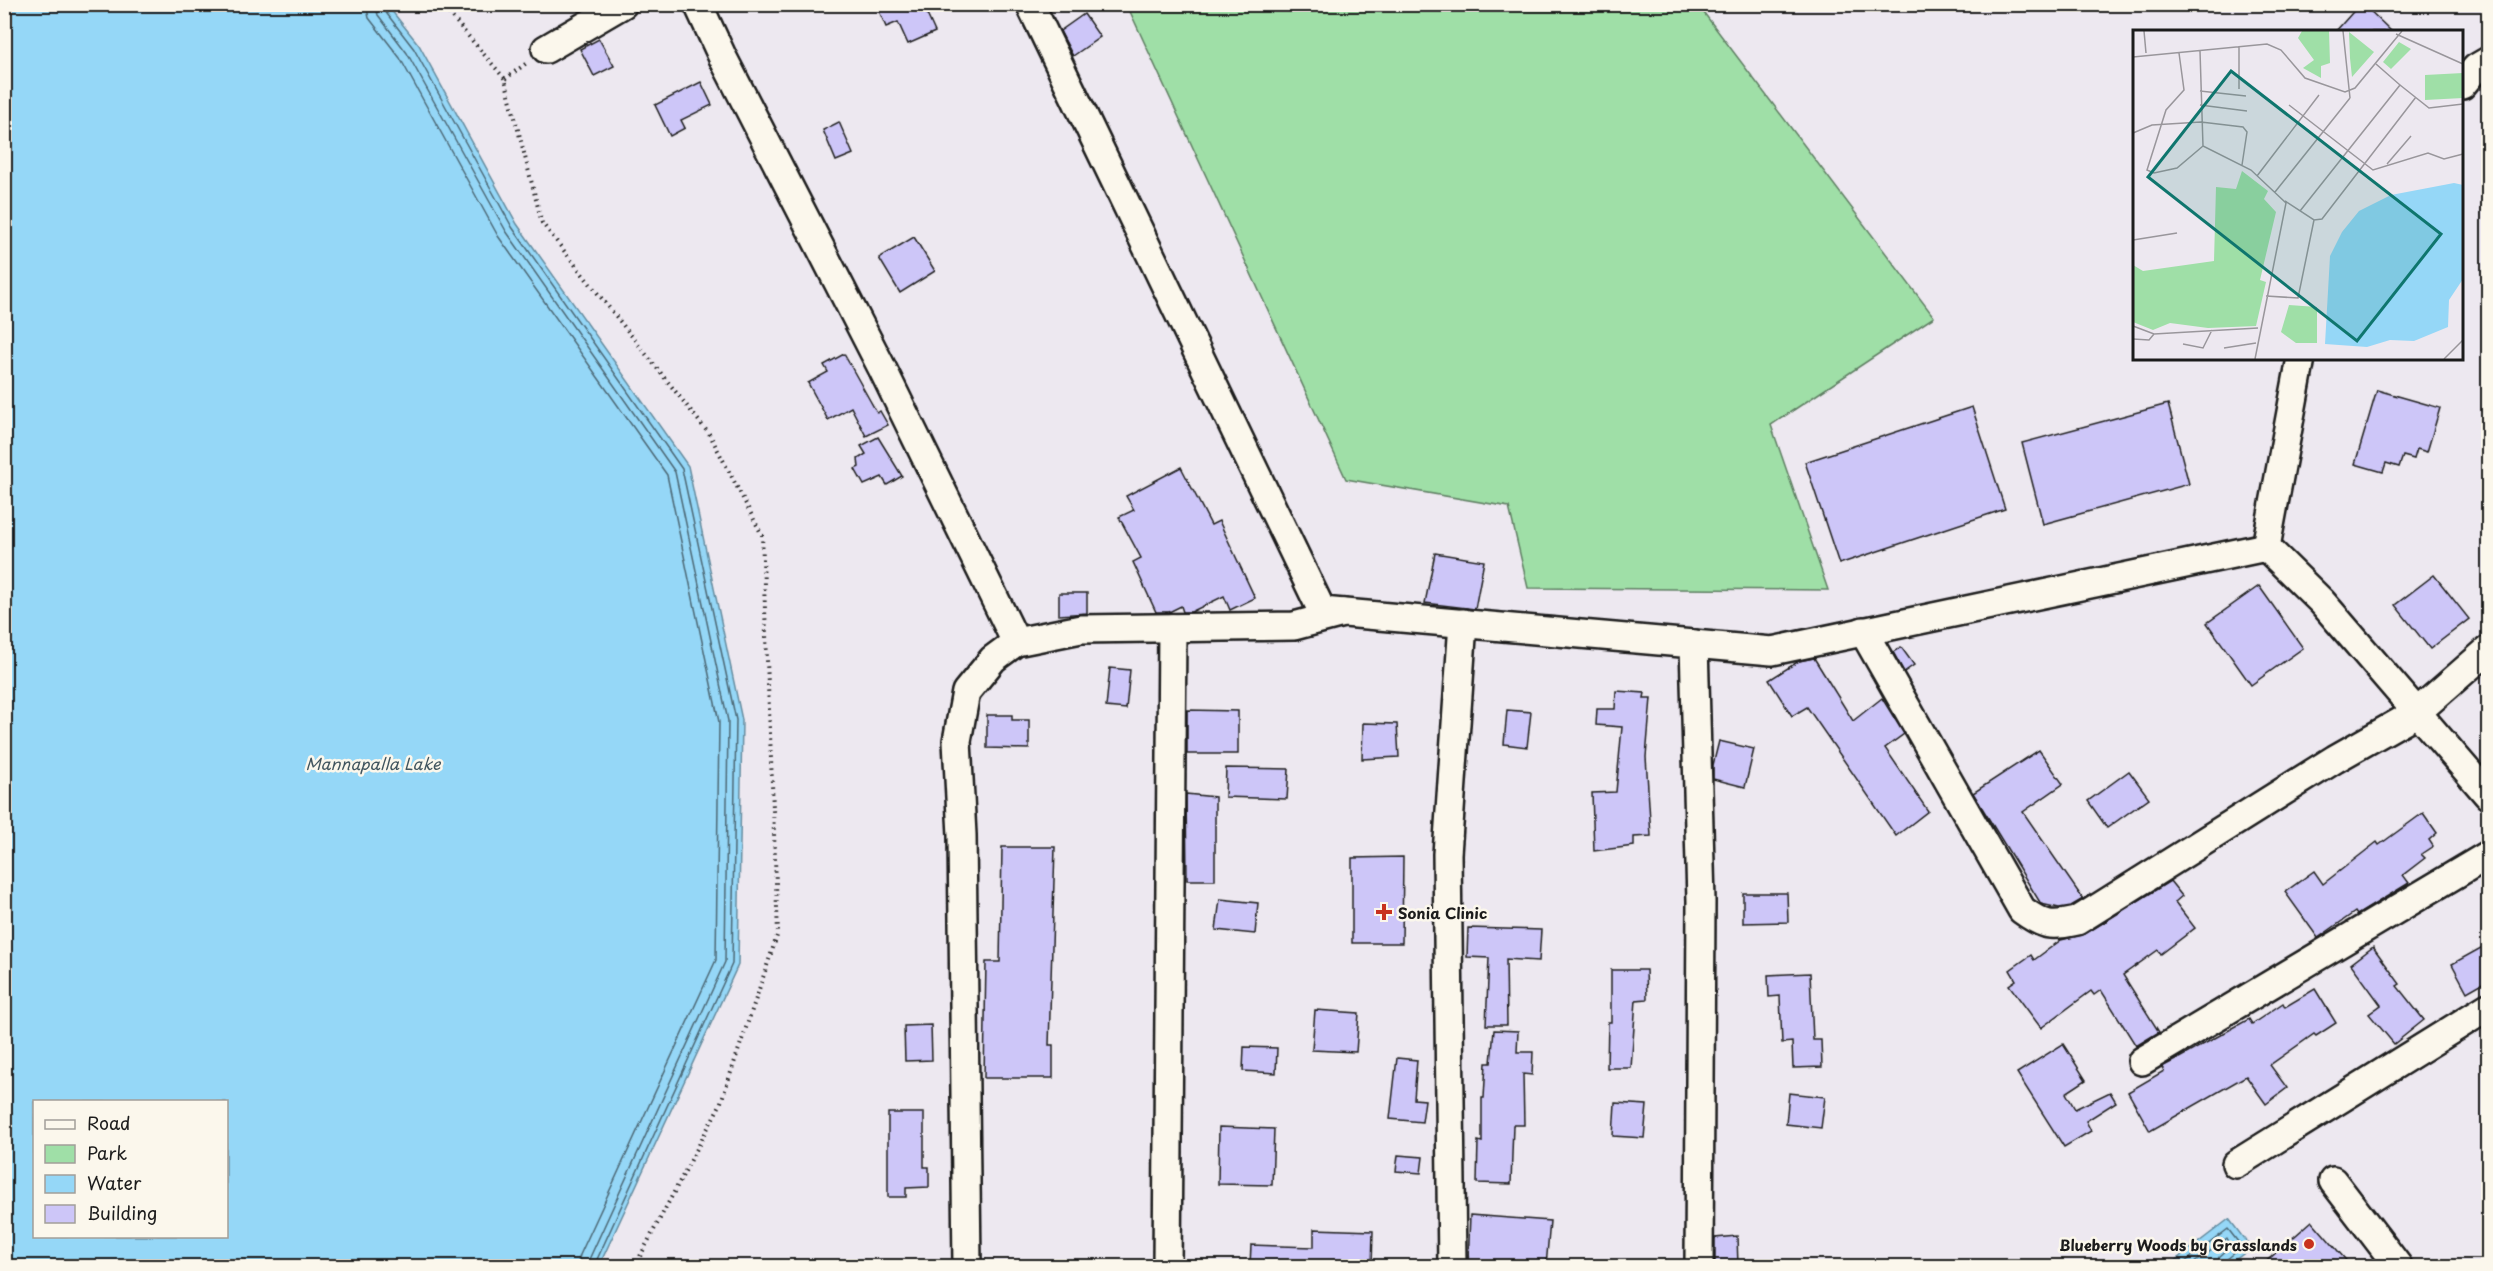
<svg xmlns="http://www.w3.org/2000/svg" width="2493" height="1271" font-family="'Playpen Sans',sans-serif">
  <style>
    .green { fill: #9fdfa7; stroke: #5e7e62; stroke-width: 1.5 }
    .water { fill: #95d7f7; stroke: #658c9f; stroke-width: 1.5; fill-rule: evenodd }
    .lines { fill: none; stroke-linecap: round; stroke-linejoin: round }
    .shore { stroke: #4c6774; stroke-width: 1.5 }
    .building { fill: #cdc6f8; stroke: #1c1c1c; stroke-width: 1.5 }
    .minor-casing { stroke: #1c1c1c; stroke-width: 32 }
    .path { stroke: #1c1c1c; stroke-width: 4; stroke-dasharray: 1.5 4.5; stroke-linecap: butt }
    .minor { stroke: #fbf7ec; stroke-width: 27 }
    .poi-dot { fill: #c8321e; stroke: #fbf7ec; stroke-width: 2 }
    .labels { text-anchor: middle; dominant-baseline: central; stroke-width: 5; stroke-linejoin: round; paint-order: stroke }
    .poi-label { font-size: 15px; font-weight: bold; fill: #1c1c1c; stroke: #fbf7ec; text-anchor: start }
    .water-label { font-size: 16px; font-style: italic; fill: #40545e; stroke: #fbf7ec }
    .inset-road { fill: none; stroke: #99969b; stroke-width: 1.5 }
    .view { fill: #0f766e; fill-opacity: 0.15; stroke: #0f766e; stroke-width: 3 }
    .inset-edge { fill: none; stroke: #1c1c1c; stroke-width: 3 }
  </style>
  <rect width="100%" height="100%" fill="#ede8f0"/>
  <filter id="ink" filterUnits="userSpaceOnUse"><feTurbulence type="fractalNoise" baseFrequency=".0167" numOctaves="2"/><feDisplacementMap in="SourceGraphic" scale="12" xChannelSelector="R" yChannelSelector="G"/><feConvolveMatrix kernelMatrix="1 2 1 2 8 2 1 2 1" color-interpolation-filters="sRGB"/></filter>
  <g filter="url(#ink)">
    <path class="green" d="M1127,5h571l236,312 -163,108 57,165 -300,-2 -19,-81 -163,-28z"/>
    <g class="water">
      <path d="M5,4l382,1 32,40 98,179 171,242 54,254 -4,245 -139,301h-594zM34,1102h192v134h-192z"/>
      <path d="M2229,1219l22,29 -24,18h-51l-3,-4z"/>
    </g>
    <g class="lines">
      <g class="shore">
        <path d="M366,4l3,14 31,40 98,178 169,239 52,247 -3,238 -136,295 -3,11"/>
        <path d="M375,4l3,11 29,38 99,178 169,241 53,249 -3,241 -139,304"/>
        <path d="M383,4l1,6 30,39 98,178 170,242 54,251 -4,244 -138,302"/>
        <path d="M2180,1266l48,-37 14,18 -16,13 -2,6"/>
        <path d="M2190,1266l37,-27 4,7 -12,11 -2,9"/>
      </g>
    </g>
    <g class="building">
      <path d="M876,4h63l-14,6 10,22 -27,12 -10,-22 -12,5z"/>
      <path d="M2360,4h3l29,28h-57z"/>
      <path d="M1084,14l16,23 -27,19 -13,-25z"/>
      <path d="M599,39l15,27 -20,10 -14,-27z"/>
      <path d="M701,82l11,23 -31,15 4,8 -15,8 -15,-31z"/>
      <path d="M839,122l14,32 -17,7 -13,-31z"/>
      <path d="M914,237l21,34 -35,22 -21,-35z"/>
      <path d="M844,354l33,59 3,-2 8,14 -22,11 -15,-29 -23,13 -20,-37 20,-11 -4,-7z"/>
      <path d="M2377,390l63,18 -13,44 -10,-3 -3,10 -11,-3 -4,11 -13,-4 -3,9 -28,-8z"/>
      <path d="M2168,404l21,80 -146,40 -21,-81z"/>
      <path d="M1972,407l33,102 -166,55 -34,-102z"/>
      <path d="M878,437l24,39 -15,9 -5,-8 -18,8 -9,-16 4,-2 -1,-8 8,-5 -5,-8z"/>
      <path d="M1181,467l30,58 8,-4 36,77 -25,12 -6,-14 -33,16h-8l-2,-6 -12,6h-13l-23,-50 8,-4 -22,-41 15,-7 -8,-14z"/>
      <path d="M1435,553l49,8 -9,48 -50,-6z"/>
      <path d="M2434,575l35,44 -39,30 -35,-44z"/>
      <path d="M2259,586l44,62 -52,37 -44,-62z"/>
      <path d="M1059,593h28v20l-28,2z"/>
      <path d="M1901,647l13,18 -10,7 -11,-20z"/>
      <path d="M1814,658l39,63 29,-23 22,36 -19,14 43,63 -32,25 -89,-129 -15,9 -23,-36 30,-19z"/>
      <path d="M1110,668l20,2 -4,39 -20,-2z"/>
      <path d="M1616,691l29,2 -1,5h7l-5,59 5,79 -17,1v9l-40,5 -2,-58 24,-1 6,-65 -26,-2 1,-16h18z"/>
      <path d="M1187,710l51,1v43h-51z"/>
      <path d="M1507,710l24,2 -4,35 -23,-3z"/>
      <path d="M987,715h25v5h17v29l-42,-1z"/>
      <path d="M1363,723l34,1 2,33 -37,2z"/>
      <path d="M1719,741l35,8 -9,38 -32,-8v-14z"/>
      <path d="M2039,750l24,34 -40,28 60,87 -12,7 -12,2 -18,-4 -68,-111z"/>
      <path d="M1226,768l63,1 -2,30 -62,-2z"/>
      <path d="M2129,771l20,27 -42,30 -19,-27z"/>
      <path d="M1186,794l29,3v83h-28z"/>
      <path d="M2423,813l14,20 -8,7 4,6 -12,8 4,4 -22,17 6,8 -52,32 -2,-3 -37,26 -33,-46 29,-21 9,13 54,-42 2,3z"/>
      <path d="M1002,847h53l-6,198h4v33h-69l2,-116h14z"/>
      <path d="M1403,857l-1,86h-50v-85z"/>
      <path d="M2170,881l12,15 -7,6 20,26 -34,26 -3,-4 -35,25 36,57 -23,14 -35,-56 -7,5 -3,-4 -50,37 -32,-43 7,-5 -6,-10 21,-15 3,5 27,-20 24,-6z"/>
      <path d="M1743,893h44l1,29 -45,1z"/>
      <path d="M1220,899l38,4 -3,31 -39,-4z"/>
      <path d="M1468,928l73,2 -2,31 -33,-2 1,66h-21l3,-67 -22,-1z"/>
      <path d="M2488,944v36l-21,12 -15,-28z"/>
      <path d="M2373,947l27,37 -3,2 27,34 -30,24 -25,-30 12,-9 -30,-41z"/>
      <path d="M1611,970h35l1,29 -11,1 -5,68h-24l1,-46h3z"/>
      <path d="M1810,973l3,67h8l1,27 -29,1 -1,-26 -10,1 -2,-47 -11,1 -1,-22z"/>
      <path d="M2315,989l21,34 -20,13 -2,-2 -44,31 17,23 -21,16 -20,-28 -96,55 -22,-39 36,-21 -2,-4 17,-9 70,-39 3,5 31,-21 2,4z"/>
      <path d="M1315,1010l44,3 -3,39 -44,-2z"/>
      <path d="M931,1025l1,35 -27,1 -1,-35z"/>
      <path d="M1494,1030l24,1 -1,21h16l-1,23 -9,-1 1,51h-11l-2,59 -34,-1 1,-42 4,1v-44h2l2,-35h5z"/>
      <path d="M2063,1044l23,36 -20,13 9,16 35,-17 6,10 -30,19 5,10 -27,16 -47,-74z"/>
      <path d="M1244,1047l33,1 -1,25 -33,-2z"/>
      <path d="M1397,1058l20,2 -3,39 11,1 -3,22 -32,-3z"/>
      <path d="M1789,1093l36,4 -4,31 -35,-4z"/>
      <path d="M1615,1103l32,2 -3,33 -31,-2z"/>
      <path d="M888,1113h36v54h5v20l-23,1v9h-18z"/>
      <path d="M1219,1127l55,2 -2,56 -54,-1z"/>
      <path d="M1398,1155l25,2 -2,16 -25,-2z"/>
      <path d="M1470,1215l80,6 -4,45h-78z"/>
      <path d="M2312,1221l39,45h-90z"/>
      <path d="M1314,1229l59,2 -1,35h-122l1,-21 63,2z"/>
      <path d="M1737,1236l1,30h-23v-28z"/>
    </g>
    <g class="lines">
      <g class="minor-casing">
        <g id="minor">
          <path d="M698,4l24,52 160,312 134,274"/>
          <path d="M1030,4l292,607 450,40 494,-104 56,55 166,193"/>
          <path d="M546,49l77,-45"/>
          <path d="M2462,85l14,-17 12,-7"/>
          <path d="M2266,547l35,-189"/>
          <path d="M1863,631l159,279c22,16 29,17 55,11l258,-162 81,-46 72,-63"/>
          <path d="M1694,644l7,257 -2,365"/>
          <path d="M2142,1061l346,-206"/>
          <path d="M2236,1164l252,-157"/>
          <path d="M2333,1181l65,85"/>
          <path d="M967,1266l-5,-431 -5,-94 9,-49 27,-33 23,-17 65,-13 213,-3 49,-13"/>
          <path d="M1167,1266l5,-638"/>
          <path d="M1452,1266l-5,-412 16,-231"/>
        </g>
      </g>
      <g class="path">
        <path d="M441,4l64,75 37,144 168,212 52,100 16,398 -58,172 -85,161"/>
        <path d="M505,79l23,-17"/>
      </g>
      <use href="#minor" class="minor"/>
    </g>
  </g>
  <g class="poi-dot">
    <path d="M1381 903h6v6h6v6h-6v6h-6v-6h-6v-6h6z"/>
    <circle cx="2309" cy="1244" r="6"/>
  </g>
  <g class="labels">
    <g class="poi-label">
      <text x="1398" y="912">Sonia Clinic</text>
      <text x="2297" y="1244" text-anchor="end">Blueberry Woods by Grasslands</text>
    </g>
    <g class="water-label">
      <text x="373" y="763">Mannapalla Lake</text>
    </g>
  </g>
  <g transform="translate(2133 30)">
    <rect width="330" height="330" fill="#ede8f0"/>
    <path d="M169,1h27l1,32 -9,3v12l-18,-10 11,-8 -16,-22zM216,2l25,20 -22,25 -2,-19zM266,12l12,7 -20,20 -8,-7zM330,43v25l-38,2v-25zM109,141l26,20 -4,8 12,13 -16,68 6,2 -10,44 -48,2 -38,-5 -17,7 -20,-8v-57l10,6 71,-10 2,-74 20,2zM156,275l28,2v36h-21l-15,-11z" fill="#9fdfa7"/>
    <path d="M321,153l9,2v94l-14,21 -1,27 -34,14 -24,-1 -23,7 -42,-3 5,-88 12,-24 17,-21 32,-16z" fill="#95d7f7"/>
    <path class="inset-road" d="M11,1l2,22M210,1l7,67M263,4l67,30M67,21l3,95 48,24 35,33 -31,156M46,23l5,37 -18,20 -19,60 7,3 23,-5 26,-22M0,27l134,-13 14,6 24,28 40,14 10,-4 47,-57M267,55l29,23 34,-4M106,59v-43M67,61l46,5M67,75l47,6M156,75l84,65 55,-17 16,6 19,-5M0,103l19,-8 49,-3 42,5 4,5 -5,33M254,134l24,-28M124,146l62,-81M142,162l75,-94M152,171l29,19 8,-1 94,-122M167,181l100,-126 -24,-21M0,210l44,-7M133,266l32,2 16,-78M0,296l21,8 104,-6M0,309l16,1 5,-6M50,314l20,4 9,-18M91,318l32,-5M311,329l19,-19"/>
    <path class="view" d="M98,41l210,163 -84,107 -209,-164z"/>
    <rect width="330" height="330" class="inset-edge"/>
  </g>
  <rect width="2493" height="1271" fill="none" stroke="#fbf7ec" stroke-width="24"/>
  <rect x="12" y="12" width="2469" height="1247" fill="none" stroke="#1c1c1c" stroke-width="2" filter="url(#ink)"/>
  <rect x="33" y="1100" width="195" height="138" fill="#fbf7ec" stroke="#a29f99" stroke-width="1.5"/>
  <rect x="45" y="1120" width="30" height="9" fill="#fbf7ec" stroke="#a29f99" stroke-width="1.5"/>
  <text x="87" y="1130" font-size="18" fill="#1c1c1c">Road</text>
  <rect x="45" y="1145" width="30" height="18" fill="#9fdfa7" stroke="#a29f99" stroke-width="1.5"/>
  <text x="87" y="1160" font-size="18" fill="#1c1c1c">Park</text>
  <rect x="45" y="1175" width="30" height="18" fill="#95d7f7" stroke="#a29f99" stroke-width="1.5"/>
  <text x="87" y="1190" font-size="18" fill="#1c1c1c">Water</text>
  <rect x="45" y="1205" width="30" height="18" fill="#cdc6f8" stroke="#a29f99" stroke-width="1.5"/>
  <text x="87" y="1220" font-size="18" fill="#1c1c1c">Building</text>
</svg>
